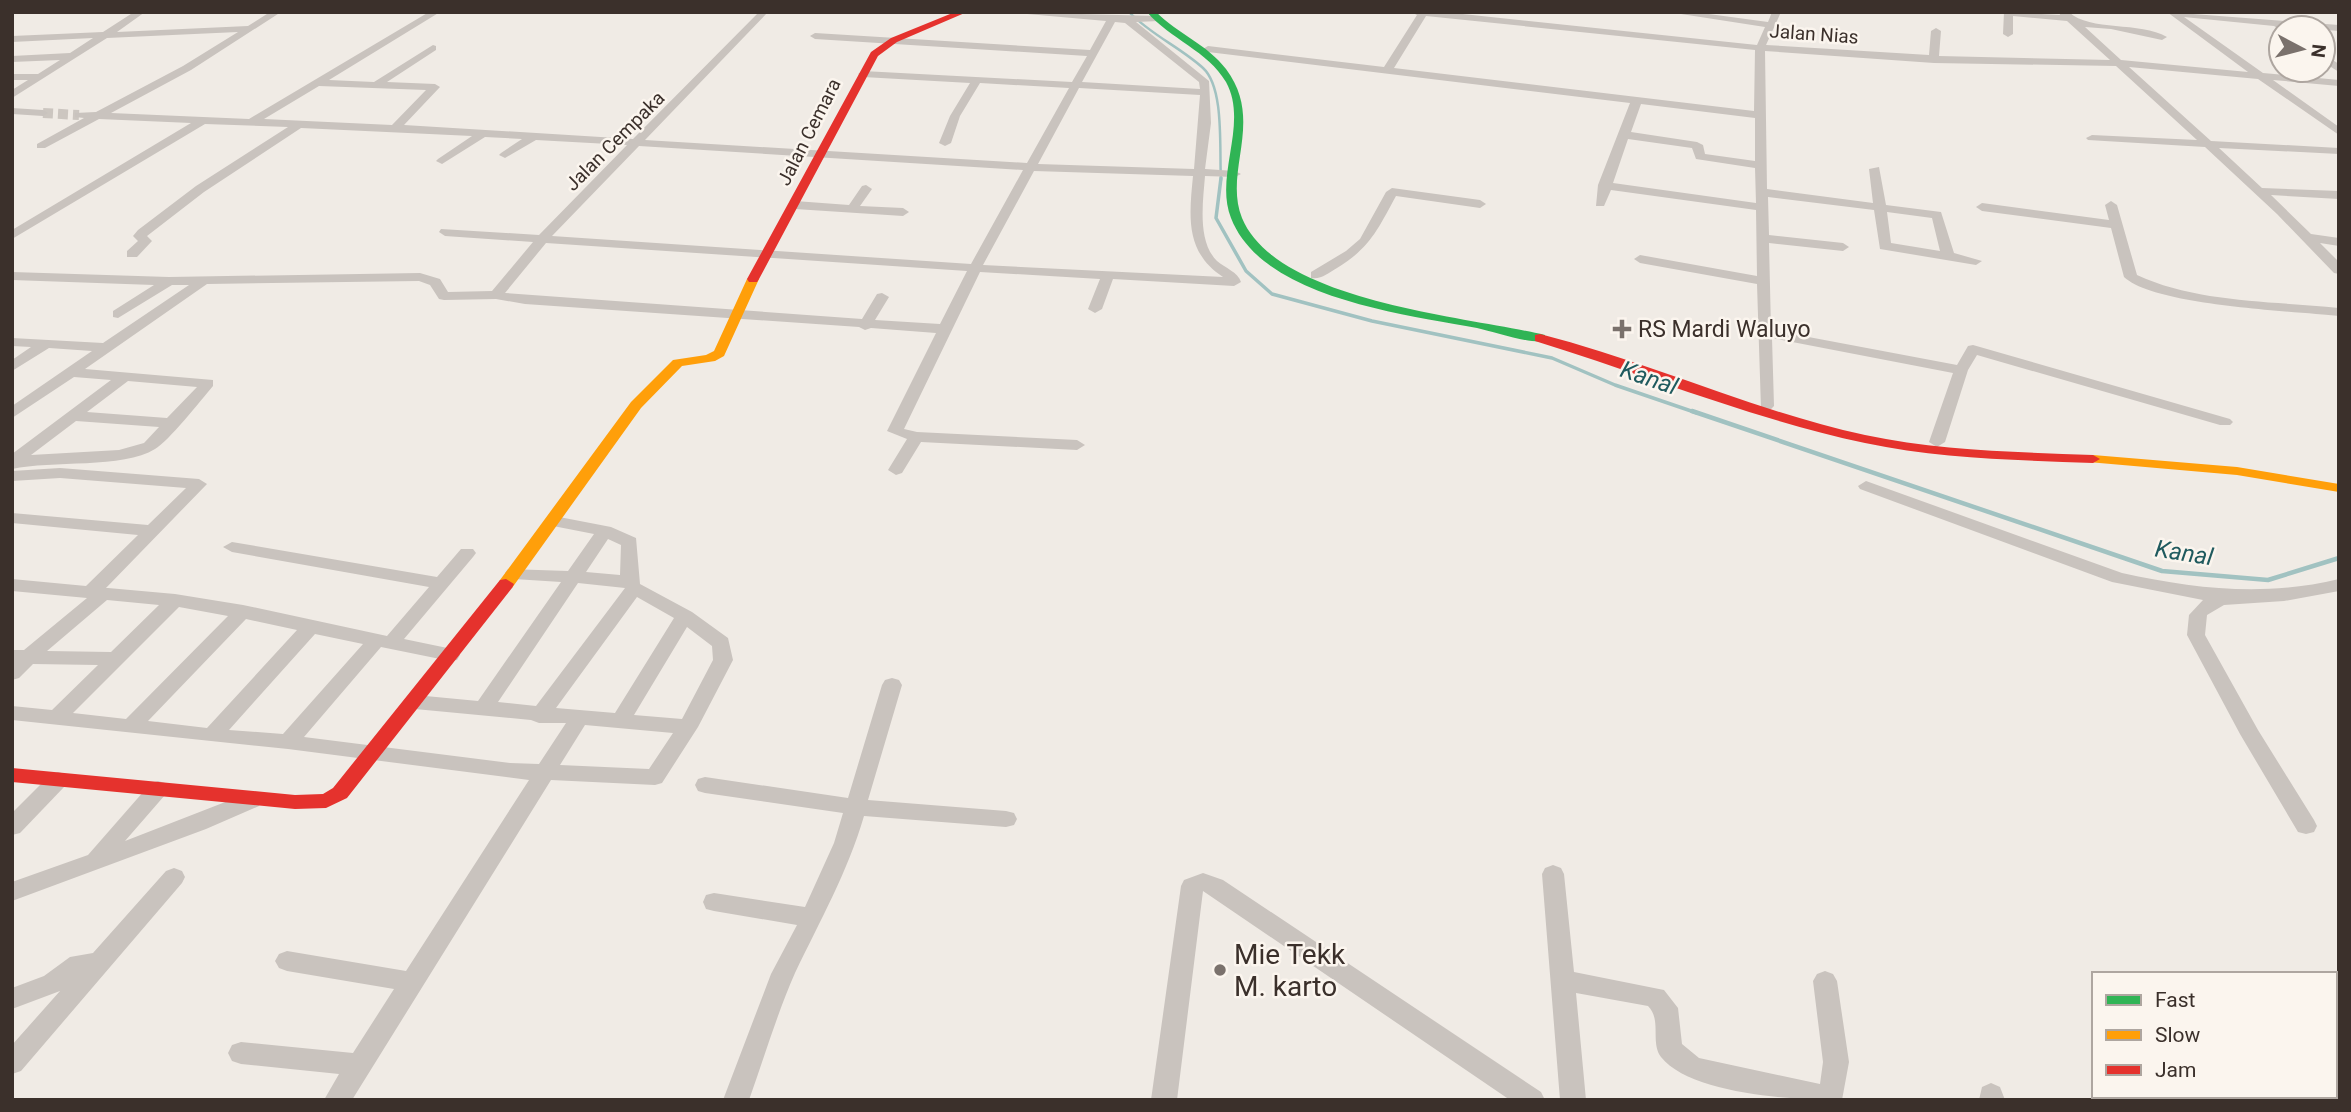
<svg xmlns="http://www.w3.org/2000/svg" width="2351" height="1112" font-family="Roboto,sans-serif">
  <style>
    .lines { fill: none; stroke-linecap: round; stroke-linejoin: round }
    .stream-far2 { stroke: #a1c2c1; stroke-width: 2.5 }
    .stream-far1 { stroke: #a1c2c1; stroke-width: 3.5 }
    .stream { stroke: #a1c2c1; stroke-width: 4.5 }
    .street-tunnel { stroke: #ccc6c0; stroke-width: 10; stroke-dasharray: 10 5; stroke-linecap: butt }
    .street { fill: #c9c3be; fill-rule: evenodd }
    .fast { fill: #30b455; fill-rule: evenodd }
    .slow { fill: #ff9f0a; fill-rule: evenodd }
    .jam { fill: #e5322d; fill-rule: evenodd }
    .poi-dot { fill: #7a716c; stroke: #fbf5ee; stroke-width: 2.5 }
    .labels { text-anchor: middle; dominant-baseline: central; stroke-width: 5; stroke-linejoin: round; paint-order: stroke }
    .far-street-label { font-size: 19px; fill: #3b302b; stroke: #fbf5ee }
    .poi-label { font-size: 23px; fill: #3b302b; stroke: #fbf5ee; text-anchor: start }
    .water-label { font-size: 24px; font-style: italic; fill: #1f5a5e; stroke: #fbf5ee }
    .near-poi-label { font-size: 28px; fill: #3b302b; stroke: #fbf5ee; text-anchor: start }
  </style>
  <rect width="100%" height="100%" fill="#f0ebe5"/>
  <g class="lines">
    <path class="stream-far2" d="M1129,12c22,23 51,35 74,56 22,20 16,83 18,112"/>
    <path class="stream-far1" d="M1221,178l-5,40 30,53 26,23 100,27 180,37 63,27 82,28"/>
    <path class="stream" d="M1692,411l470,160 106,9 71,-22"/>
    <path class="street-tunnel" d="M43,113l36,2"/>
    <g class="street">
      <path d="M134,12h11l-28,20 131,-6 22,-14h11l-90,58 -80,43 138,6 180,-107h11l-111,68 45,2 59,-37 3,1v4l-49,32 48,2 5,3 -36,38 229,14 126,-127h9l-123,128 382,23 42,-75 -89,-5 -20,33 -9,27 -6,3 -6,-3 11,-27 20,-33 -107,-6 -5,-3 5,-3 209,11 15,-26 -272,-17 -5,-3 5,-3 275,17 16,-29 -101,-9 151,4 3,1v4l-23,1 73,59 2,42 -6,46 30,2 6,3 -6,3 -30,-1c-2,26 -8,65 12,85 8,7 21,11 24,21l-7,4 -121,-7 -11,30 -7,4 -7,-4 12,-30 -120,-7 -76,157 13,3 160,8 8,5 -8,5 -156,-8 -19,31 -6,2 -8,-5 19,-31 -20,-8 49,-98 -65,-5 -6,2 -6,-3 -334,-23 -29,-5 -52,1 -5,-1 -9,-14 -11,-4 -212,3 -122,85 128,11v6c-12,14 -45,56 -58,63 -32,20 -103,11 -143,20v-15l99,-74 -37,-3 -62,41v-12l80,-55 -43,-3 -37,23v-11l19,-13 -19,-1v-8l91,5 86,-58h-17l-54,33 -5,-1v-6l41,-26 -142,-5v-8l157,5 251,-4 20,6 8,13 44,-1 41,-49 -88,-6 -6,-4 2,-3 98,6 88,-90 -91,-5 -31,18 -6,-3 2,-2 21,-14 -37,-2 -43,27 -6,-3 2,-2 34,-23 -171,-8 -97,64 -57,44 5,5 -15,16h-10v-6l11,-10 -5,-5 5,-6 58,-44 92,-59 -83,-3 -193,115v-9l179,-107 -92,-4 -54,29h-8v-4l47,-26 -9,-1v-4l21,-1 87,-46 55,-34 -131,6 -95,60v-8l16,-10h-16v-6h26l22,-14 -48,2v-6l58,-3 23,-15 -81,4v-6l91,-4zM1115,22l10,1 74,59 1,7 -118,-7zM319,86l107,4 -34,35 -128,-6zM1079,88l121,7 -6,74 -156,-5zM639,146l384,24 -52,94 -419,-28zM1034,171l159,5c-4,41 -8,76 30,101l-240,-12zM546,243l421,28 -27,53 -65,-4 14,-23 -7,-4 -5,1 -15,25 -357,-26zM128,381l69,6 -30,31 -80,-6zM76,421l83,6 -15,16 -25,7 -88,5z"/>
      <path d="M1411,12h33l313,33 8,-18 -84,-13 13,-2 74,10 4,-10h9l-15,33 163,10 2,-24 5,-3 5,3 -2,25 171,4 -43,-39 -54,-5v18l-5,3 -5,-3 1,-22 56,3 -1,-3h10c21,20 71,9 98,25l-5,3 -51,-11 -26,-2 36,33 127,12 -81,-60 172,13v6l-51,-4 -7,3 -7,-4 -90,-9 79,56 76,7v6l-66,-6 66,47v8l-81,-56 -129,-12 82,74 128,7v6l-120,-6 43,40 77,3v8l-68,-4 40,39 28,4v8l-19,-3 19,19v12l-5,-1 -57,-59 -72,-67 -117,-7 -2,-2 6,-3 105,5 -81,-74 -182,-3 -169,-12 2,138 106,14 -4,-34 10,-2 7,38 55,7 13,41 28,8 -6,4 -96,-16 -6,-39 -106,-13 1,38 74,8 6,4 -6,4 -74,-8 2,87 186,35 11,-19 5,-1 257,74 3,3 -3,3h-10l-243,-70 -9,15 -23,72 -8,5 -8,-5 24,-69 -181,-35 2,68 -3,3h-10l-4,-125 -117,-21 -6,-4 6,-4 117,21 -1,-66 -145,-20 -7,16h-8l2,-21 32,-82 -422,-51 -5,-3 5,-3 176,21 33,-52zM1426,16l329,34 -1,61 -360,-43zM1641,104l114,14v43l-50,-7 -2,-9 -6,-3 -66,-10zM1628,139l64,9 4,11 59,9 1,35 -143,-20zM1887,212l45,6 8,33 -49,-8z"/>
      <path d="M2323,54l16,10v8l-16,-10z"/>
      <path d="M12,108l31,2 5,3 -5,3 -31,-2z"/>
      <path d="M866,185l6,4 -12,17 43,2 6,4 -6,4 -108,-7 -6,-4 6,-4 54,4 13,-19z"/>
      <path d="M1392,188l88,12 6,4 -6,4 -84,-12c-18,33 -26,52 -59,72 -9,5 -16,12 -26,10v-6l35,-21 14,-12 26,-47z"/>
      <path d="M2111,201l6,4 20,70c60,28 136,26 202,33v8c-46,-5 -184,-10 -215,-39l-13,-49 -129,-17 -6,-4 6,-4 127,17 -4,-15z"/>
      <path d="M60,468l139,11 8,5 -101,104h2l67,6 68,11 144,31 42,-49 -197,-35 -9,-5 9,-5 205,35 24,-28h12l3,4 -3,4 -69,82 53,11 3,5 -3,5 -7,1 -69,-14 -77,90 206,26 29,1 27,-41h-27l-8,-3 -116,-11 -7,-2 -3,-5 3,-5 7,-2 63,6 83,-119 -47,-3 -6,-2 -3,-4 3,-4 60,2 26,-37 -46,-9 -2,-4 8,-5 57,11 25,11 4,46 52,28 36,26 5,22 -35,67 -36,56 -7,2 -104,-5 -199,320h-28l15,-26 -98,-10 -9,-3 -4,-8 4,-8 9,-3 112,11 41,-64 -107,-18 -8,-3 -4,-7 4,-7 8,-3 119,20 123,-191 -241,-31 -276,-29v-14l40,4 46,-45 -65,-1 -14,14 -7,2v-30h12l63,-52 -75,-7v-12l74,7 52,-51 -126,-12v-10l136,12 38,-37 -126,-10 -48,3v-10zM608,539l13,6 -1,30 -34,-3zM578,583l47,5 -89,118 -38,-4zM637,597l37,21 -59,95 -59,-5zM107,600l52,5 -48,47 -64,-1zM179,607l49,9 -102,103 -53,-6zM246,619l51,11 -90,98 -59,-7zM687,627l25,19 1,14 -31,59 -48,-4zM315,634l48,10 -80,90 -54,-4zM585,725l88,8 -24,36 -89,-4z"/>
      <path d="M1866,481l256,92c73,16 143,24 217,6v12l-55,10 -60,4 -17,10 -2,20 53,95 56,90 3,6 -3,6 -8,2 -8,-2 -58,-98 -53,-99 2,-20 14,-15 -91,-18 -252,-93 -2,-3z"/>
      <path d="M892,678l7,2 3,5 -34,115 138,11 8,2 3,6 -3,6 -8,2 -142,-11c-16,55 -44,105 -69,157 -18,41 -31,85 -46,127h-26l48,-126 26,-49 -83,-14 -8,-2 -3,-7 3,-7 8,-2 91,14 29,-64 9,-30 -138,-20 -7,-2 -3,-6 3,-6 7,-2 143,21 34,-113 3,-5z"/>
      <path d="M58,772l7,2 3,6 -3,6 -45,47 -8,2v-22l39,-39z"/>
      <path d="M158,781l7,2 4,6 -4,6 -40,46 126,-49 8,2 3,6 -3,6 -53,23 -194,72v-19l76,-27 63,-72z"/>
      <path d="M1553,865l8,3 3,6 10,98 90,18 14,18 4,36 17,14 121,26 3,-22 -10,-81 4,-7 8,-3 8,3 4,7 12,81 -7,38c-45,0 -151,-5 -181,-43 -11,-15 1,-37 -13,-51l-72,-13 10,107h-26l-18,-226 3,-6z"/>
      <path d="M174,868l8,3 3,6 -3,6 -161,188 -9,3v-29l48,-54 -48,18v-21l32,-12 26,-19 23,-4 73,-82z"/>
      <path d="M1203,873l20,7 318,212 4,8h-35l-307,-209 -26,209h-26l30,-214 3,-6z"/>
      <path d="M1991,1083l9,4 5,13h-26l3,-13z"/>
    </g>
    <path class="fast" d="M1147,12h9c21,21 52,33 70,57 39,52 -3,102 16,149 35,84 223,98 303,117v6c-16,3 -50,-9 -68,-13 -74,-14 -215,-30 -246,-110 -17,-43 18,-94 -5,-136 -18,-31 -56,-43 -79,-70z"/>
    <g class="slow">
      <path d="M753,275l6,4 -35,77 -9,5 -33,5 -41,42 -129,180h-12l-2,-4 2,-4 131,-178 42,-42 33,-5 8,-4 33,-72z"/>
      <path d="M2093,455l144,12 102,17v8l-102,-17 -149,-13 -2,-3 2,-3z"/>
    </g>
    <g class="jam">
      <path d="M955,12h12l-70,30 -19,14 -119,223 -2,3h-8l-2,-3 124,-227 20,-14z"/>
      <path d="M1540,334c110,28 214,77 325,101 75,16 152,17 228,20l7,4 -7,4c-76,-3 -153,-4 -228,-20 -112,-24 -220,-68 -330,-102v-6z"/>
      <path d="M506,579l8,5 -2,4 -165,210 -21,10 -31,1 -283,-27v-14l283,27 28,-1 10,-6 167,-208z"/>
    </g>
  </g>
  <g class="poi-dot">
    <path d="M1618.5 318.5h7v7h7v7h-7v7h-7v-7h-7v-7h7z"/>
    <circle cx="1220" cy="970" r="7"/>
  </g>
  <g class="labels">
    <g class="far-street-label">
      <text transform="translate(1814 34) rotate(4)">Jalan Nias</text>
      <text transform="translate(809 132) rotate(-63)">Jalan Cemara</text>
      <text transform="translate(615 141) rotate(-45)">Jalan Cempaka</text>
    </g>
    <g class="poi-label">
      <text x="1638" y="329">RS Mardi Waluyo</text>
    </g>
    <g class="water-label">
      <text transform="translate(1649 378) rotate(19)">Kanal</text>
      <text transform="translate(2184 553) rotate(9)">Kanal</text>
    </g>
    <g class="near-poi-label">
      <text x="1234" y="954">Mie Tekk<tspan x="1234" dy="32">M. karto</tspan></text>
    </g>
  </g>
  <rect width="2351" height="1112" fill="none" stroke="#3b302b" stroke-width="28"/>
  <rect x="2092" y="972" width="245" height="126" fill="#fbf5ee" stroke="#aea6a0" stroke-width="2"/>
  <rect x="2106" y="995" width="35" height="10" fill="#30b455" stroke="#aea6a0" stroke-width="2"/>
  <text x="2155" y="1007" font-size="21" fill="#3b302b">Fast</text>
  <rect x="2106" y="1030" width="35" height="10" fill="#ff9f0a" stroke="#aea6a0" stroke-width="2"/>
  <text x="2155" y="1042" font-size="21" fill="#3b302b">Slow</text>
  <rect x="2106" y="1065" width="35" height="10" fill="#e5322d" stroke="#aea6a0" stroke-width="2"/>
  <text x="2155" y="1077" font-size="21" fill="#3b302b">Jam</text>
  <g transform="translate(2302 49) rotate(97)"><circle r="33" fill="#fbf5ee" stroke="#aea6a0" stroke-width="2"/>
  <path d="M0-5L12 26L0 18L-12 26Z" fill="#7a716c"/>
  <text y="-10" font-size="19" font-weight="bold" text-anchor="middle" fill="#3b302b">N</text>
  </g>
</svg>
